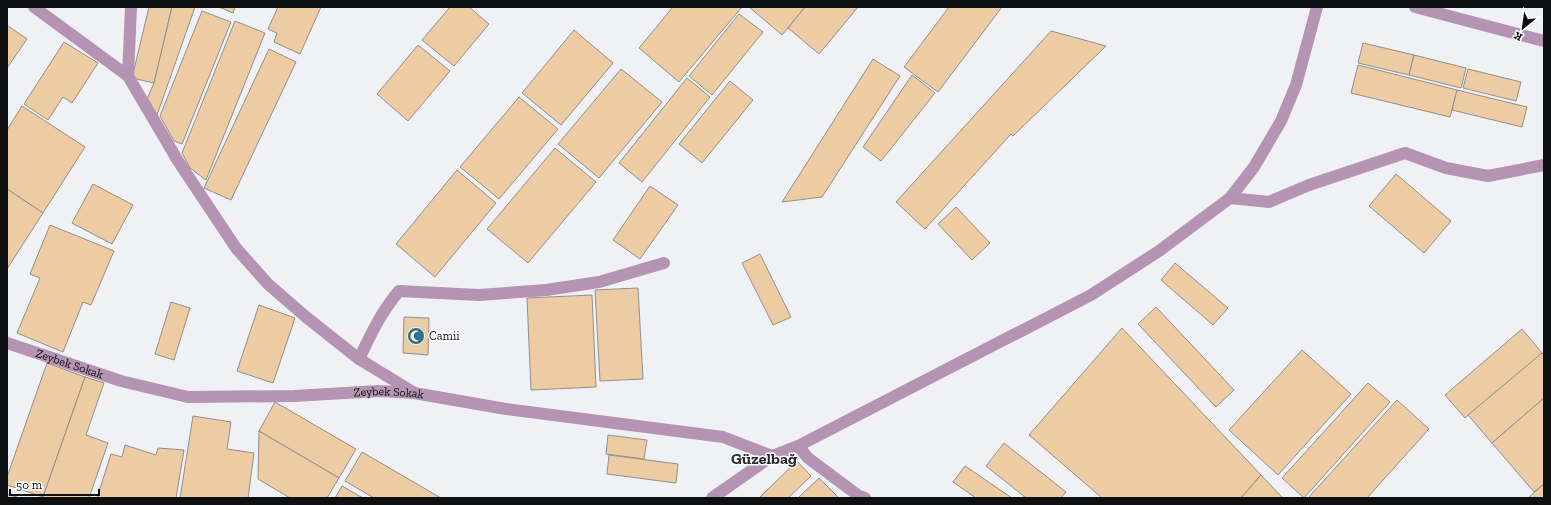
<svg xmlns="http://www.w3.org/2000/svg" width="1551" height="505" font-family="'Zilla Slab',serif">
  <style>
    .building { fill: #edcba3; stroke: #92908d }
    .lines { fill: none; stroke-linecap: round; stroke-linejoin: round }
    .minor { stroke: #b494b2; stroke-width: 12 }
    .labels { text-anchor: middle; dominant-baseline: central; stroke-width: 3; stroke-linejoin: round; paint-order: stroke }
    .poi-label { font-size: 12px; fill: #0e0f10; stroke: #fff; text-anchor: start }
    .street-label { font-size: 12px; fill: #0e0f10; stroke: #fff }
    .district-label { font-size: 16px; font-weight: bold; fill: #28292c; stroke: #fff }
  </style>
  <rect width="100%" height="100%" fill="#f0f1f5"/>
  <g class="building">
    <path d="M149,7h23l-18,76 -22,-5z"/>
    <path d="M172,7h23l-38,108 -10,-16 7,-16z"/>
    <path d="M219,7h16l-2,6z"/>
    <path d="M278,7h43l-21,47 -26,-12 3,-9 -9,-4z"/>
    <path d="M450,7h19l20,17 -35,42 -32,-26z"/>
    <path d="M673,7h69l-63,75 -40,-34z"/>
    <path d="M749,7h56l-23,28z"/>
    <path d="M805,7h53l-39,47 -31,-26z"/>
    <path d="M949,7h53l-64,85 -34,-25z"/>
    <path d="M202,11l29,11 -49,122 -8,-3 -14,-25z"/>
    <path d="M739,14l24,18 -51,63 -23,-19z"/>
    <path d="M235,21l30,12 -59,147 -16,-12 -8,-15z"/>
    <path d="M8,26l19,13 -20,29v-41z"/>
    <path d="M574,30l39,33 -52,62 -39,-32z"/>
    <path d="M1051,31l55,15 -93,90 -2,-2 -86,95 -29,-27z"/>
    <path d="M64,42l34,21 -26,40 -9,-6 -15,23 -24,-16z"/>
    <path d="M1363,43l51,12 -5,20 -51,-12z"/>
    <path d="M418,45l32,26 -42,50 -31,-27z"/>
    <path d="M269,49l27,13 -65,138 -27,-12z"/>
    <path d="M1414,55l52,13 -5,20 -52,-13z"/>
    <path d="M873,59l27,17 -78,121 -40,5z"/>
    <path d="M1358,65l99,25 -7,27 -99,-24z"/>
    <path d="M621,69l41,33 -63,76 -41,-34z"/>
    <path d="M1468,69l53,13 -5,19 -53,-13z"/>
    <path d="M912,75l23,18 -54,68 -18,-14z"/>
    <path d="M687,78l23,19 -68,85 -23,-19z"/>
    <path d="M730,81l23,19 -51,63 -23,-19z"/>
    <path d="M1457,90l70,17 -5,20 -70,-17z"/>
    <path d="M519,97l39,32 -59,70 -39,-32z"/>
    <path d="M22,106l63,41 -42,66 -36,-24v-59z"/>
    <path d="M555,148l41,34 -68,81 -41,-34z"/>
    <path d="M457,170l39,33 -61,74 -39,-33z"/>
    <path d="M1396,174l55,47 -27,32 -55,-47z"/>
    <path d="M93,184l40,21 -21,39 -40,-21z"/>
    <path d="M650,186l28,19 -38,54 -27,-19z"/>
    <path d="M7,189l36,24 -36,56z"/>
    <path d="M956,207l34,36 -18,17 -34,-36z"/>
    <path d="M50,225l64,26 -23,54 -8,-3 -20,50 -46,-19 23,-55 -10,-4z"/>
    <path d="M760,254l31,63 -18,8 -31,-62z"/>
    <path d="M1175,263l53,45 -15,17 -52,-45z"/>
    <path d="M638,288l5,91 -43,2 -5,-91z"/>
    <path d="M592,295l4,92 -65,3 -4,-92z"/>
    <path d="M171,302l19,6 -16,52 -19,-6z"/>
    <path d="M259,305l36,13 -22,65 -36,-12z"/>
    <path d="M1156,307l78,83 -18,17 -78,-83z"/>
    <path d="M404,317l25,1 -1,37 -25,-2z"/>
    <path d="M1122,328l139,147 -20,23h-139l-73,-63z"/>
    <path d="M1522,329l20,24 -77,65 -20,-23z"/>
    <path d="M1302,350l49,44 -73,81 -49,-45z"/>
    <path d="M1542,353l2,2v43l-52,45 -24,-28z"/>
    <path d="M47,363l38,14 -42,120 -36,-12v-8z"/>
    <path d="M85,377l19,6 -18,52 22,8 -19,55h-44l-2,-1z"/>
    <path d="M1368,383l22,19 -86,96 -22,-20z"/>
    <path d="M1544,398v86l-10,8 -42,-49z"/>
    <path d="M1397,400l32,29 -62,69h-59z"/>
    <path d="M275,402l81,47 -17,29 -80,-47z"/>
    <path d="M193,416l38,6 -4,27 27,4 -6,45h-68z"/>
    <path d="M259,431l80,47 -12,20h-37l-32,-19z"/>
    <path d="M608,435l39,5 -3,19 -38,-5z"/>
    <path d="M1004,443l62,49 -5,6h-35l-40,-32z"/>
    <path d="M125,445l31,10 2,-7 26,2 -8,48h-79l14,-44 11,3z"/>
    <path d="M362,452l79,46h-67l-29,-17z"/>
    <path d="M609,455l69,9 -2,19 -69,-9z"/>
    <path d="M797,461l14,15 -23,22h-29z"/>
    <path d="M965,466l47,32h-36l-23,-16z"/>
    <path d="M1261,475l22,23h-42z"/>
    <path d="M819,478l20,20h-41z"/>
    <path d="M1544,484v14h-16z"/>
    <path d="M342,486l21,12h-28z"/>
    <path d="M7,494l13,4h-13z"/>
  </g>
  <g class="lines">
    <g class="minor">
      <path d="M34,7l94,69"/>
      <path d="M131,7l-3,69 50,85 58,87 32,36 38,33 53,42 54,33"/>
      <path d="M1415,7l129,34"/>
      <path d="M1230,198l39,4 40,-17 96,-32 41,15 42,8 56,-11"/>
      <path id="s1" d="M7,343l114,38 67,16 106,-1 85,-5 35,2 92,16 217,28 49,19"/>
      <path d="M359,359c12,-25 22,-47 40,-68l80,4 67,-5 53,-8 65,-19"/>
      <path d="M798,446l10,12 51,38 6,2"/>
      <path d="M712,498l60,-42 26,-10 293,-151 68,-44 71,-53 24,-31 27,-46 15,-36 21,-78"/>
    </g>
  </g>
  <defs>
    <g id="mosque-disc" transform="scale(0.9)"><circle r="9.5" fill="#307384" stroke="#fff"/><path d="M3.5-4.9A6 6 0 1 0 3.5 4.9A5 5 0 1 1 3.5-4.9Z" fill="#fff"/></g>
  </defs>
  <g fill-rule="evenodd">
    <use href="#mosque-disc" x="416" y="336"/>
  </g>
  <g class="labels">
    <g class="poi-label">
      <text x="429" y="336">Camii</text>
    </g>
    <g class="street-label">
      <text stroke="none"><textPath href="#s1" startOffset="66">Zeybek Sokak</textPath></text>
      <text stroke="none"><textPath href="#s1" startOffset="390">Zeybek Sokak</textPath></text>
    </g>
    <g class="district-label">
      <text x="764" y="458">Güzelbağ</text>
    </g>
  </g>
  <rect width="1551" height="505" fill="none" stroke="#0e0f10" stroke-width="16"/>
  <g transform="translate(1523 28) rotate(209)" stroke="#ffffff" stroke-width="3" paint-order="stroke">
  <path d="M0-3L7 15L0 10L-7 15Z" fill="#0e0f10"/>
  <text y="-6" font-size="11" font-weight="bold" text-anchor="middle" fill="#0e0f10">K</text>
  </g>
  <path d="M10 489v6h89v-6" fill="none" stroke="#0e0f10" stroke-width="2"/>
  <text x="16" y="489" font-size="12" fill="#0e0f10" stroke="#ffffff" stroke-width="3" paint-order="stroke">50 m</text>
</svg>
